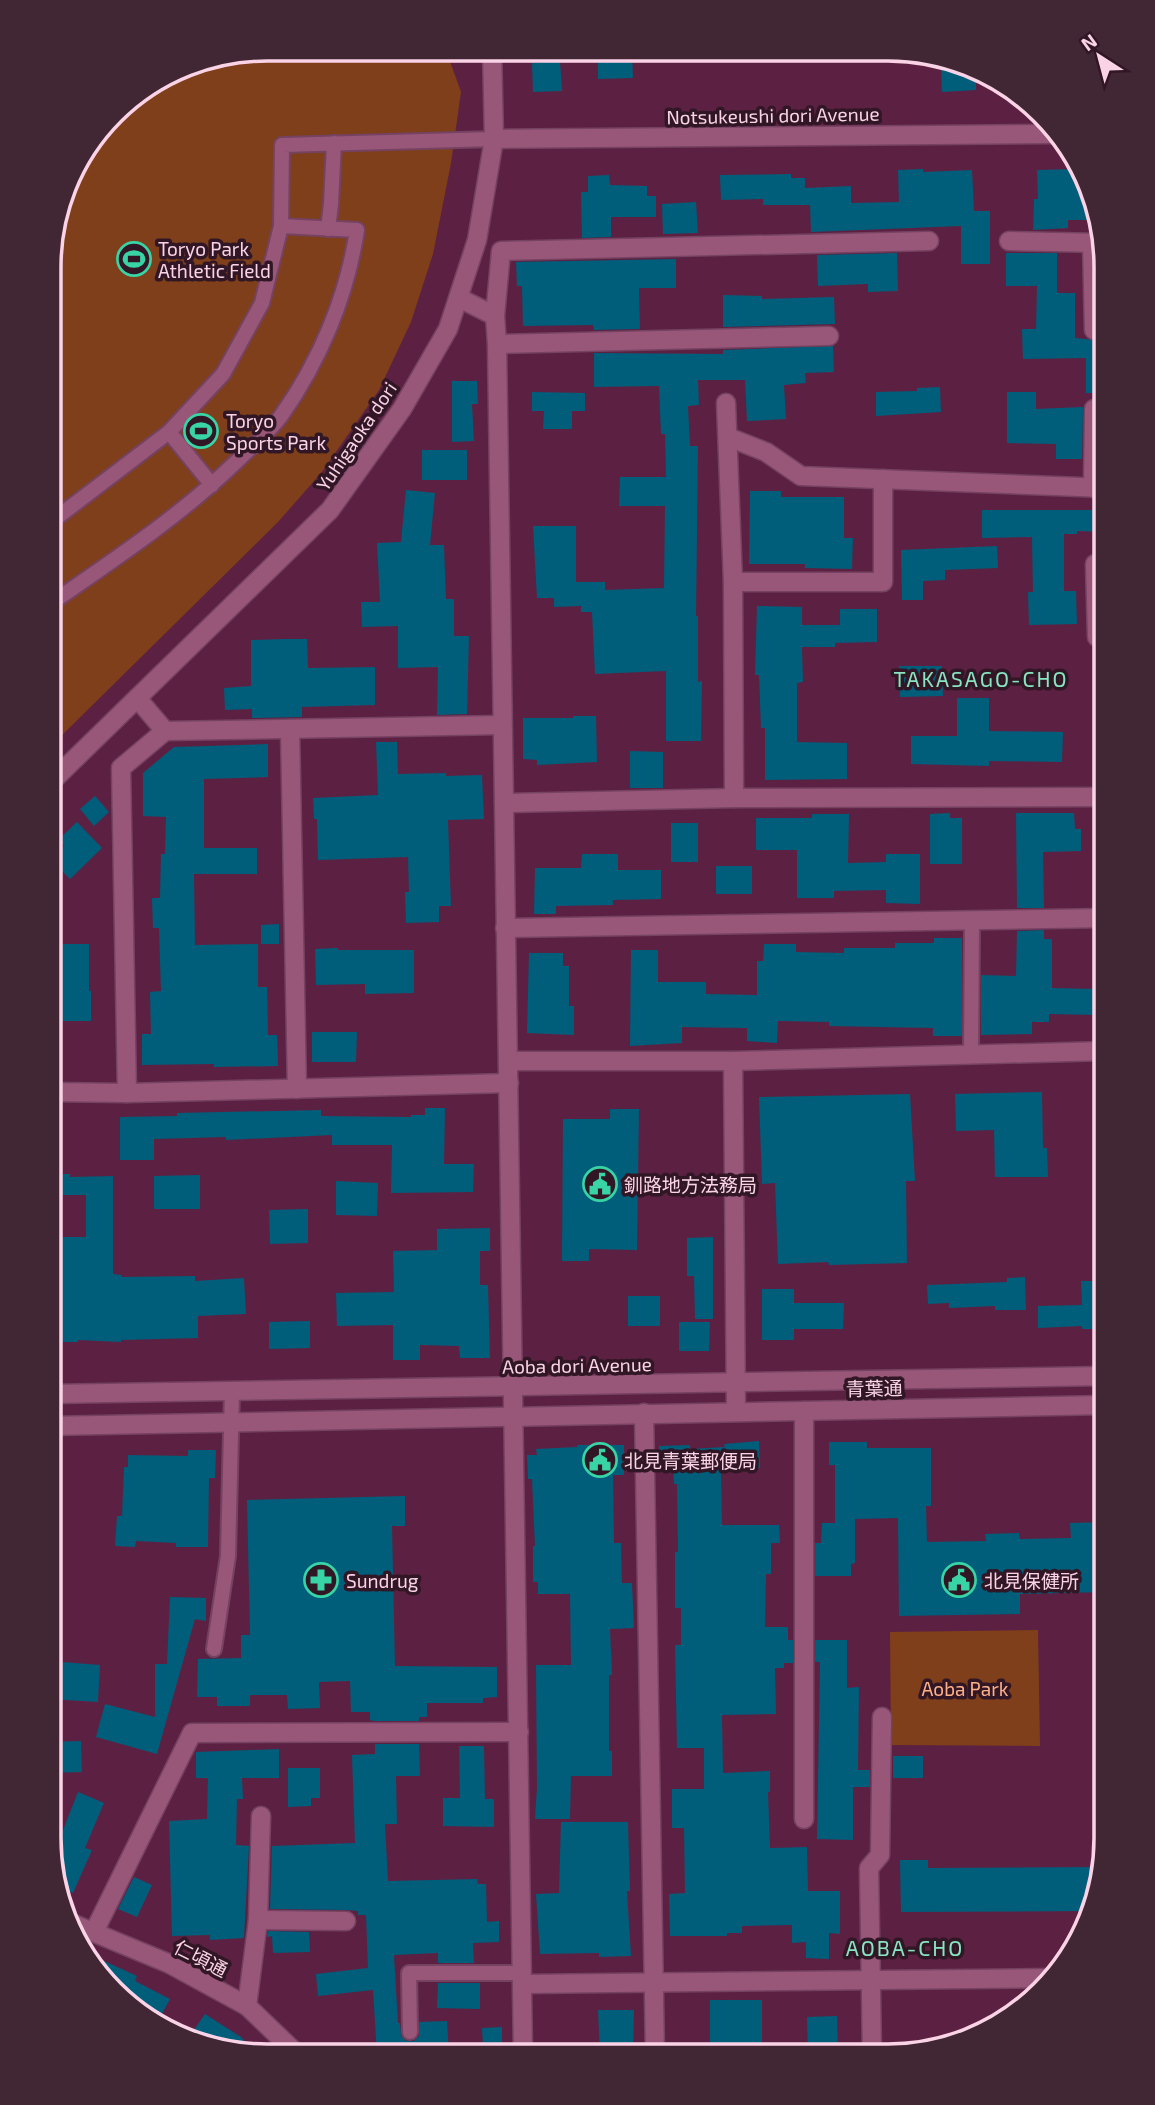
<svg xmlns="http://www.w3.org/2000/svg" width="1155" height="2105" font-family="'Exo 2','Noto Sans JP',sans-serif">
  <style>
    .green { fill: #7e3f1a }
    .building { fill: #015e7b }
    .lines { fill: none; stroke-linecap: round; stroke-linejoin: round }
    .service-casing { stroke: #764262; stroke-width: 18 }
    .minor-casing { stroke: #764262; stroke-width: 21 }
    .tertiary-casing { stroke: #764262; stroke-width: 21 }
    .service { stroke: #985779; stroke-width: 14 }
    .minor { stroke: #985779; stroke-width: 18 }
    .tertiary { stroke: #985779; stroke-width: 18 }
    .labels { text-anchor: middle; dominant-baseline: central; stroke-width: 7; stroke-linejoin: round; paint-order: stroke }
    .street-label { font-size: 19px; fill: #fad4e6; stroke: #311725 }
    .poi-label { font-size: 19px; fill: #fad4e6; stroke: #311725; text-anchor: start }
    .park-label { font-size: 19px; fill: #feb189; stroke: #311725 }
    .neighbourhood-label { font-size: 21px; letter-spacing: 2px; fill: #89e4c2; stroke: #311725 }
    .rim { fill: none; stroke: #fad4e6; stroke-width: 3.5 }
  </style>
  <rect width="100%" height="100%" fill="#5c2142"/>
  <g class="green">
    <path d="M268,49l178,1 15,42 -10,71 -18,91 -22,68 -32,68 -57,82 -44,50 -228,225 1,-507 21,-69 51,-67 61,-38z"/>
    <path d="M1038,1630l2,116 -149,-1 -1,-113z"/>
  </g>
  <g class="building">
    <path d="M598,51h34l1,27 -35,1z"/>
    <path d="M560,61l2,30 -29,1 -1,-29z"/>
    <path d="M952,64l24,12v14l-34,2 -1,-27z"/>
    <path d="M923,169v3l49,-2 2,41h16v53h-29v-38l-150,6 -1,-27h-47v-6l-42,1 -1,-25 71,-1v4h14v10l46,-2v17l48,-1 -1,-32z"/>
    <path d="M1075,169l19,28 4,23h-30v8l-35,2 1,-31h4l-1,-29z"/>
    <path d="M609,175l1,10 37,1v10h9v21h-45v20l-29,1 -1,-46h7v-16z"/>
    <path d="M696,202l2,31 -35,1 -1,-30z"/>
    <path d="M897,253l1,38 -30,1v-8l-50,2 -1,-31z"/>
    <path d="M1006,253h51v40h18v45l31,3v52h-20v-35l-63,1 -1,-30h14l1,-43h-31z"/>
    <path d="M676,259v29h-37l1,41 -46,1 -1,-5 -70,1 -1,-40h-5l-1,-24z"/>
    <path d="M723,295l39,1v3l72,-2 1,27 -112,3z"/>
    <path d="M833,346l1,26 -29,1 1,10 -22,2 2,34 -39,2 -2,-41h-47l1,25 -11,1 2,40h8l-2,170h2v66l4,-1 -1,60h-35v-70l-71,3 -3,-62h-11v-6l-27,1v-9h-17l-4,-72h43v56h29v8l59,-2 1,-82h-46l1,-29h46l-1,-43h-4l-2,-48 -65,1v-34l129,1v-4z"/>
    <path d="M452,381h25l1,23h-6l2,37 -22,1z"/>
    <path d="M940,387l1,25 -65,4v-24l41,-1v-3z"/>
    <path d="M532,392l53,1v18h-13v18h-29l1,-18h-12z"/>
    <path d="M1007,392h29v17l47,-2 -1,52h-26v-15l-49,-1z"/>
    <rect x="422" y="450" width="45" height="30"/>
    <path d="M406,490l29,3 -5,52h14l2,54h8v37h15l-2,78 -30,1 1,-48 -40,1v-42l-36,1 -1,-25h19l-3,-59 24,-1z"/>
    <path d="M750,491h31v6h63v41h9l-1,31 -47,-1v-4h-56z"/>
    <path d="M982,510h123v22l-28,-1v3h-13v57h12l1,33 -48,1 -1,-33h5l-1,-55 -50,1z"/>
    <path d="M997,546l1,22 -53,2v10l-22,1v19h-21l-1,-50z"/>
    <path d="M757,606l45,1v18h38v-16h37v33l-42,1v4h-33l1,35 -6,1v59l50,1v36l-82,1v-52h-4l-2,-53h-4z"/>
    <path d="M285,639h22l1,29 67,-1v38l-73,2v10l-50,1v-9l-27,1 -1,-22 27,-2v-46z"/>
    <path d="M899,666h43l1,30 -43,1z"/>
    <path d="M957,698h32v33l74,1 -1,30 -73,-1v5l-78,-2v-28h46z"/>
    <path d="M573,716h23l1,46 -60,3v-5l-14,-1v-41h50z"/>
    <path d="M376,742h21l1,32 48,-1v3l36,-1 2,44 -36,1 3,86h-12v16l-33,1 -1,-31h4l-1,-35 -90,3 -1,-41h-3l-1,-21 65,-3z"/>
    <path d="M268,744v33l-64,2v69h53v26h-63l1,71 63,-1v43h9l1,48h9l1,31 -64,1v-3l-72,1v-31h9l-1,-42 11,-1 -2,-63h-6l-1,-30h8l1,-44h4l1,-37 -23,-1v-43l31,-26z"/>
    <path d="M630,751l33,1v36h-33z"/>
    <path d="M95,796l14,16 -15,14 -14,-17z"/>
    <path d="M950,813v5h12v46h-32v-50z"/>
    <path d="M1016,813h58l1,16h6v22l-38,1 1,56h-27z"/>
    <path d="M812,814h37l-1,49 38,-1v-8h34v50l-34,-1v-13l-52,1v7h-37v-48h-41v-32h56z"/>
    <path d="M77,822l25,26 -32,31 -20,-20 14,-13 -6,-6z"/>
    <rect x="671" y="823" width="27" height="39"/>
    <path d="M582,854h36v16h43v29l-48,1v5l-57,1v8h-22l1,-46h46z"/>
    <rect x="716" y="866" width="36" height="28"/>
    <path d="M279,924v20h-18v-19z"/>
    <path d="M1044,930v9h8v49l45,1v26l-48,-1v8h-17v12l-51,1v-60l35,1 1,-45z"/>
    <path d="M934,938h28v98h-29v-8l-104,-2v-4l-51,-1 -1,22 -30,-2v-13l-65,-1v16l-52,3 1,-96h27v32h48v12l51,1v-34h6l1,-17h32v8l48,1v-5h51v-5h39z"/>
    <path d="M52,944h37v47h2v30h-41z"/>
    <path d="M338,948v2h76v43l-49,1v-10l-49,1 -1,-36z"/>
    <path d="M529,953h34v13h6v40h5v29l-47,-2z"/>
    <path d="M312,1032h45l-1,30h-44z"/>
    <path d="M1042,1092l1,56h4l1,29h-53l-1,-47 -38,1 -1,-37z"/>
    <path d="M910,1094l5,87h-9l1,82 -78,2 -1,-3 -50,2 -3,-81 -13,1 -3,-87z"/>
    <path d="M425,1108h20l-1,56h30l-1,28 -82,1 1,-48h-60v-10l-106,5v-3l-72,2v21h-34v-43l57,-1v-3l144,-3v6l90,1v-2h14z"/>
    <path d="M610,1109h29l-2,141 -48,-1v12h-27l1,-142h47z"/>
    <path d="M50,1174h20v3l43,-1v98l9,1 -1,2 74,-1v5l49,-3 2,36 -48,2v22l-77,2v2l-43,-2v2h-28v-105h36v-42h-36z"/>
    <path d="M200,1175v34h-46v-33z"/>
    <path d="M336,1181l42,2 -1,33 -41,-1z"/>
    <path d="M308,1209v34l-38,1 -1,-34z"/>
    <path d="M490,1228v23h-10v34h8l2,73h-30l-1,-12 -39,-1v15h-27v-35l-56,1 -1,-33 58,-1 -1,-41 44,-1v-21z"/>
    <path d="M713,1237v82h-18l-1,-43h-7v-38z"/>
    <path d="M1025,1277l1,33h-31v-4l-46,2v-5l-21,1 -1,-19 80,-3v-4z"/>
    <path d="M1081,1281h25v48h-24v-3l-44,2v-22l44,-1z"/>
    <path d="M762,1289h32v14h50l-1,26h-49v11h-32z"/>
    <rect x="628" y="1296" width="32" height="30"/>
    <path d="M310,1321v27l-41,1v-27z"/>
    <path d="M679,1322h31l-1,29h-30z"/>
    <path d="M759,1441l1,27 -39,3 1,54h57l1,18h-9v31h-5l-1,53h23v13h5v23h-9v5h-9l1,46 -54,1 1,58 47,-2v21h-2l2,56 37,-1 1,44h32v43l-11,-1v26l-23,-1v-16l-14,1v-18l-50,1v7h-15v3h-57l-1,-42 16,-1 -1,-65h-12v-39h32v-41h-27l-2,-103h6v-37h-6v-56h3l-1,-68h-3l-1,-15h-14v-23l31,-1v4l35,-2 -1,-3z"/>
    <path d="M829,1442h38v6h64v58h-5l1,36 59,-1 -1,-7 34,-1 1,6 51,-1 -1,-15 36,-1v70l-86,2v20l-121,2 -1,-98 -43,1v44l-4,1v12h-36v-33h6l1,-20h13v-58h-6z"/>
    <path d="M577,1445h47v30h-11l1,68h7l1,40h10l2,45 -24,1 2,46h-3v76h3v25h-41l-1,43h-35l2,-31 -1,-123h35l-1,-71h-32v-12h-5v-36h2l-3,-67h-4l-1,-24h10l-1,-6 41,-2z"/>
    <path d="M188,1450h28l-1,28h-6l-1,69h-32v-4l-40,-2 -1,6 -20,-1 2,-30h5l2,-49h4v-12l60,1z"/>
    <path d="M405,1496v30h-13l3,140 102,1v30l-14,1v5h-56v14h-8v4h-45l-4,-1v-8h-19l-1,-31 -31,1 1,26 -32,1 -1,-14h-37v11h-33v-9h-20l1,-38 43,-1v-23h9l-3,-135z"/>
    <path d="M170,1597l36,1v23l-11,-2 -38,135 -61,-17 9,-33 50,13v-53h12z"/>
    <path d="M815,1640h32v48l12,-1 -1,83h12v17h-17v53l-36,-1 3,-177h-5z"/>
    <path d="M49,1661l51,4 -2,37 -49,-3z"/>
    <path d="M81,1741l1,31 -33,1v-31z"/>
    <path d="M375,1744h44l1,32h-24l1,48h-12l3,57 89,-2 1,5h8l1,38 12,-1v21l-26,1 1,20h-36v-10l-44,2 4,68h2l1,13 5,5h8l5,-5v-14l28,-1 2,34 -72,-1 -4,-64 -55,6 -2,-22 52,-6 -2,-53h-8v-4l-12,-1 -76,-1 2,-63 83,-3 -3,-88 23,-1z"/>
    <path d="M459,1746h25l1,53h9v28l-51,-1v-28h17z"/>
    <path d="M279,1749v29h-37l1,21h-6l-1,46 13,1 -5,92 -34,2v-5l-38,1 -3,-115 38,-2 1,-41h-12v-26z"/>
    <rect x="893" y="1756" width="30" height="22"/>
    <path d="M288,1768h32v30h-9v8l-23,1z"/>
    <path d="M78,1792l26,11 -19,45 7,2 -19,43 -16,-7 -8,-49v-25l12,23z"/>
    <path d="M561,1822h67l2,69h-3l4,65 -32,1v-4l-59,1 -4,-60 23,-1z"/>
    <path d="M900,1860h28v8l174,-1 -10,44 -191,1z"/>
    <path d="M134,1877l18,8 -15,32 -19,-8z"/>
    <path d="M268,1931l41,1 1,20 -37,1 -1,-17 -5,1z"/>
    <path d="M93,1956l44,20 -2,5 35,18 -13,24 -33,-21z"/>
    <path d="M438,1983h42v26l-43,-1z"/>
    <path d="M710,2000h52v56l-52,-1z"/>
    <path d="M598,2010h36l-1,45h-33z"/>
    <path d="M205,2014l36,23 15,17h-17l-52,-14z"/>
    <path d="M837,2016l1,40h-30l-1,-39z"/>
    <path d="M502,2027v19h-19l-1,-18z"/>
  </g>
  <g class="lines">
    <g class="service-casing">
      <g id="service">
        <path d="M328,229l3,-25 3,-61"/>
        <path d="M169,432l43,53"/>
        <path d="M51,522l118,-90 54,-58 39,-71 19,-77 1,-81 212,-6"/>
        <path d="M50,604c65,-45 130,-88 186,-142 15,-15 33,-30 45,-46 39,-55 66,-120 76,-186l-76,-4"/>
        <path d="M971,1055l1,-134"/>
        <path d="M214,1649l14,-93 4,-165"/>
        <path d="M410,2032l-1,-59h114"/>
      </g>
    </g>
    <g class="minor-casing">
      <g id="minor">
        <path d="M494,139l558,-5"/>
        <path d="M1009,241l93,2"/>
        <path d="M1092,243l2,87h12"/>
        <path d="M495,316l6,-65 428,-10"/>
        <path d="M497,344l332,-8"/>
        <path d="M726,403l7,179 1,216"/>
        <path d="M728,437l38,15 35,24 305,12"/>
        <path d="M1093,488l1,-79h12"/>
        <path d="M733,582h150v-103"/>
        <path d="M1106,637h-9l-2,-73 11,-1"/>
        <path d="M137,698l28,33 337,-6"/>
        <path d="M290,729l7,360"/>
        <path d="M504,803l230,-5 372,-1"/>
        <path d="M505,928l601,-10"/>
        <path d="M508,1061h225l373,-10"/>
        <path d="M733,1061l3,350"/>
        <path d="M50,1092l77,1 382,-10"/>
        <path d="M127,1093l-6,-325 44,-37"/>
        <path d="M644,1413l11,642"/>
        <path d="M804,1819v-408"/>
        <path d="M258,1920l88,1"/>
        <path d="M94,1932l98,-199 327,-1"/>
        <path d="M523,1984l530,-6"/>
        <path d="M247,2006l11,-86 3,-104"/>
        <path d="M872,2056l-3,-188 11,-13 2,-138"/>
      </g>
    </g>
    <g class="tertiary-casing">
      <g id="tertiary">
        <path d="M459,298l36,18 2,28 26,1711"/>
        <path d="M50,783l280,-273 72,-101 46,-80 29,-89 17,-101 -2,-89"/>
        <path d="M50,1394l1056,-18"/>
        <path d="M49,1426l1057,-21"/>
        <path d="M71,1923l99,41 77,42 50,48"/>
      </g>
    </g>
    <use href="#service" class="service"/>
    <use href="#minor" class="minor"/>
    <use href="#tertiary" class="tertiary"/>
  </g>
  <defs>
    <g id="stadium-ring" transform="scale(1.75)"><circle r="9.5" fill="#311725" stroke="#38d4a6" stroke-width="1.5"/><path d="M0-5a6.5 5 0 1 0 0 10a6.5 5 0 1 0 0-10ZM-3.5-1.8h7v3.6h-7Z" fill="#38d4a6"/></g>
    <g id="civic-ring" transform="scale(1.75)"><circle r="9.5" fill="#311725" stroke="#38d4a6" stroke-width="1.5"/><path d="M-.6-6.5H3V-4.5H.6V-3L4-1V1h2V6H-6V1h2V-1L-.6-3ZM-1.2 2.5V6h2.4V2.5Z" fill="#38d4a6"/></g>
    <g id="pharmacy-ring" transform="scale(1.75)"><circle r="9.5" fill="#311725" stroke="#38d4a6" stroke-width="1.5"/><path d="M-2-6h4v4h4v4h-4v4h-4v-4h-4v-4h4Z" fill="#38d4a6"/></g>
  </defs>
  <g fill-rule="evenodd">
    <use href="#stadium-ring" x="134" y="259"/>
    <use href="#stadium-ring" x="201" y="431"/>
    <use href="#civic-ring" x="600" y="1184"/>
    <use href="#civic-ring" x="600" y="1460"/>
    <use href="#pharmacy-ring" x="321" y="1580"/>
    <use href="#civic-ring" x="959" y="1580"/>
  </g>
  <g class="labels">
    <g class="street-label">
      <text transform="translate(773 115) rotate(-1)">Notsukeushi dori Avenue</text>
      <text transform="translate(356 436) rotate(-56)">Yuhigaoka dori</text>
      <text transform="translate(577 1365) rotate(-1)">Aoba dori Avenue</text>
      <text transform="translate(874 1388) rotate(-1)">青葉通</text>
      <text transform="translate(201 1958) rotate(27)">仁頃通</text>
    </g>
    <g class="poi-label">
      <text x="158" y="248">Toryo Park<tspan x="158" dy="22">Athletic Field</tspan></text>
      <text x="226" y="420">Toryo<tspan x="226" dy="22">Sports Park</tspan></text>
      <text x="624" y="1184">釧路地方法務局</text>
      <text x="624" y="1460">北見青葉郵便局</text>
      <text x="346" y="1580">Sundrug</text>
      <text x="984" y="1580">北見保健所</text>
    </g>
    <g class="park-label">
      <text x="965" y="1688">Aoba Park</text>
    </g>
    <g class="neighbourhood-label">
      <text x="981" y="678">TAKASAGO-CHO</text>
      <text x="905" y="1947">AOBA-CHO</text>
    </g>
  </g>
  <path d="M0 0H1155V2105H0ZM267 61H888A206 206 0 0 1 1094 267V1838A206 206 0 0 1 888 2044H267A206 206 0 0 1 61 1838V267A206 206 0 0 1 267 61Z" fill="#412634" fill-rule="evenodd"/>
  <path class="rim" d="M267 61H888A206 206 0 0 1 1094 267V1838A206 206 0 0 1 888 2044H267A206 206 0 0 1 61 1838V267A206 206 0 0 1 267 61Z"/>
  <g transform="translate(1099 56) rotate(324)" stroke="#311725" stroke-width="5" paint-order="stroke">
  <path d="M0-5L12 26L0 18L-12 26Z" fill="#fad4e6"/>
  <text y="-10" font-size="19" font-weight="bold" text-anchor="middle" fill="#fad4e6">N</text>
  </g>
</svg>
